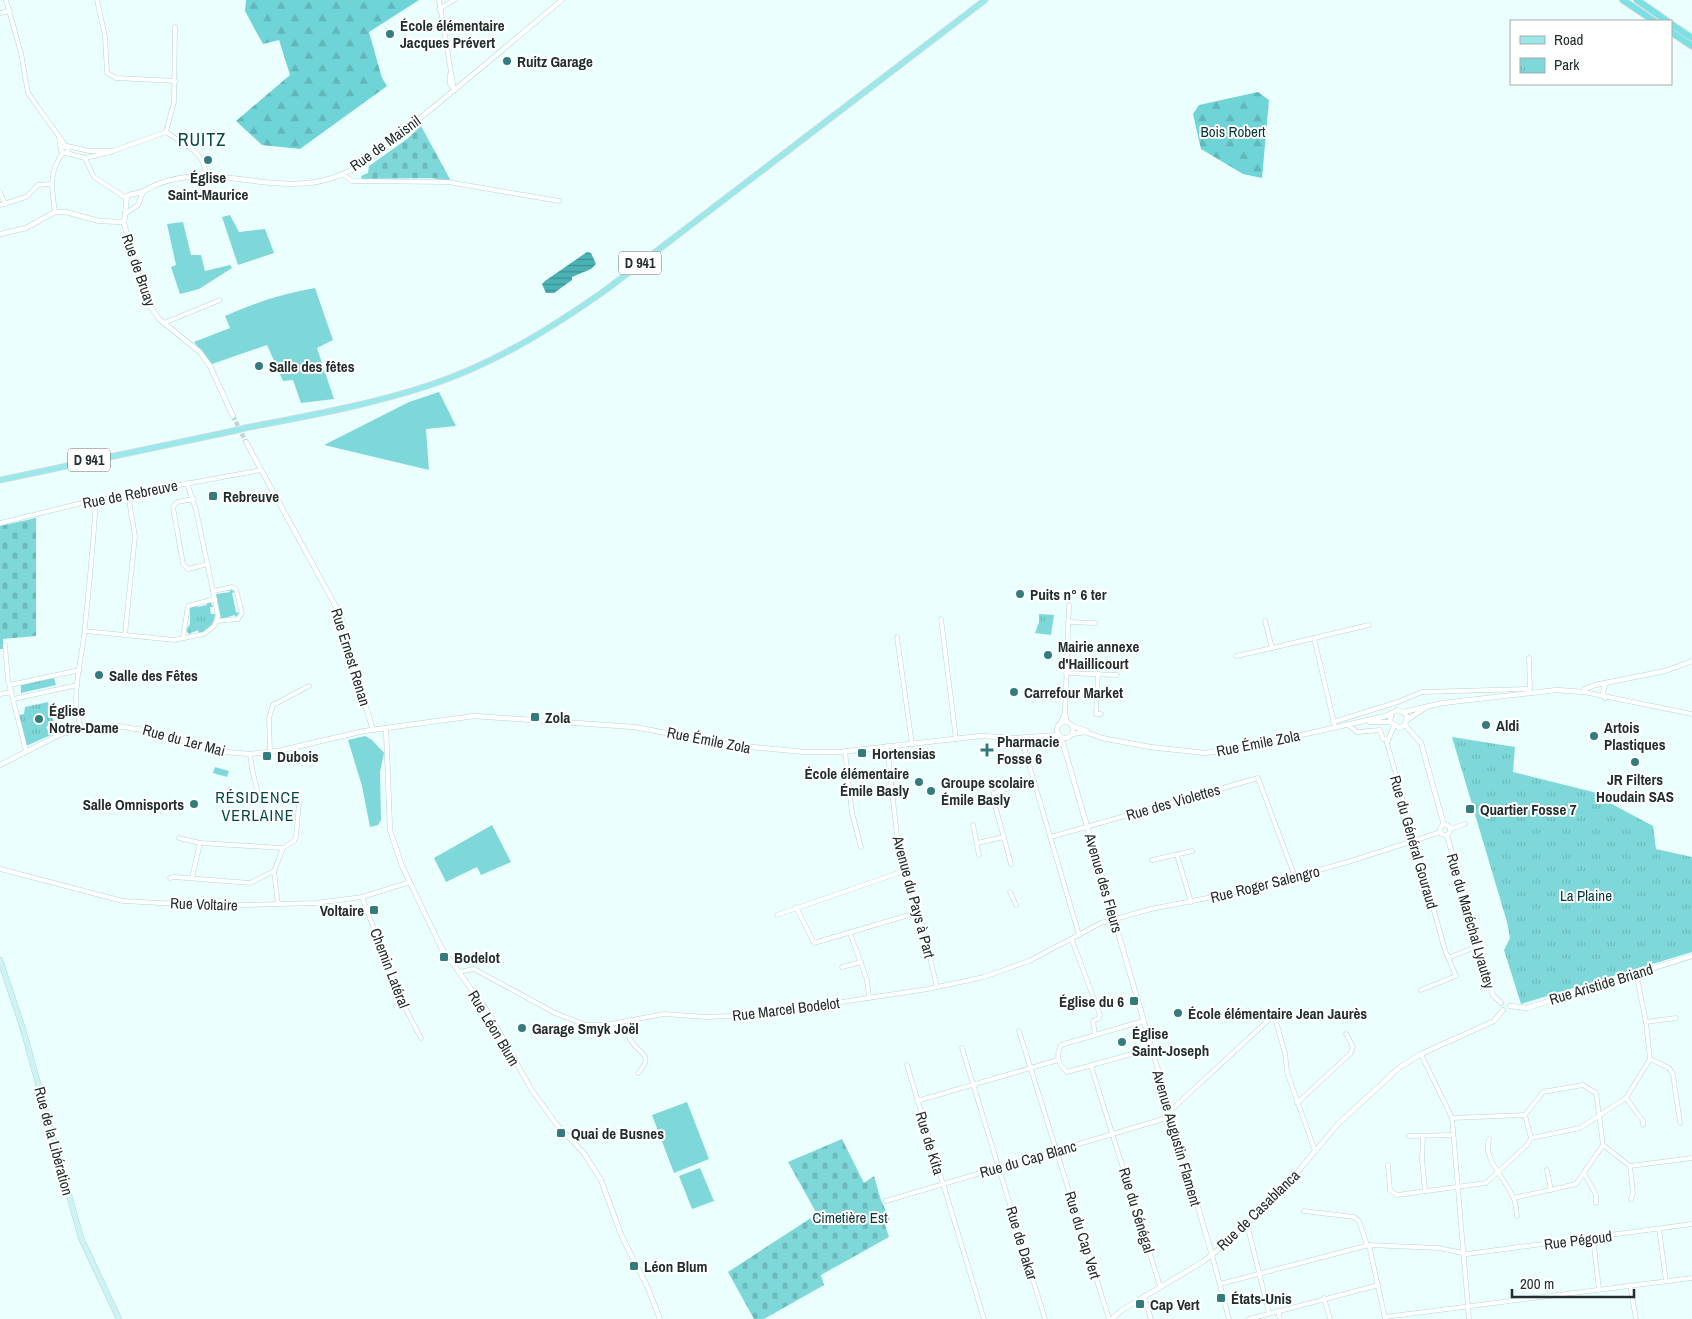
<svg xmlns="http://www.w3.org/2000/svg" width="1692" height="1319" font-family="'Archivo Narrow',sans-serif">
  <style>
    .grass { fill: #7ed8da }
    .forest { fill: url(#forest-firs) }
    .cemetery { fill: url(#cemetery-stones) }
    .park { fill: url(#park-tufts) }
    .water { fill: url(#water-rules) }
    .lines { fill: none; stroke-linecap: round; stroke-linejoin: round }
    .tertiary-tunnel { stroke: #c3d5d5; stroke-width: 4.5; stroke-dasharray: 4.5 2; stroke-linecap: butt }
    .minor-casing { stroke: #b5d4d4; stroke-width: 5 }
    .tertiary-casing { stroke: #b5d4d4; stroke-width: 5.5 }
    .secondary-casing { stroke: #b5d4d4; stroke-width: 6 }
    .primary-casing { stroke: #dbddde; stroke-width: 7 }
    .trunk-casing { stroke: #dbddde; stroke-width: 8 }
    .minor { stroke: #fff; stroke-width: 4 }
    .tertiary { stroke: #fff; stroke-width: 4.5 }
    .secondary { stroke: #cdf3f4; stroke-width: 5 }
    .primary { stroke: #9be8ea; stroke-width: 5.5 }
    .trunk { stroke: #7ae0e3; stroke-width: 6 }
    .primary-bridge-casing { stroke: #dbddde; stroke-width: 7; stroke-linecap: butt }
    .primary-bridge { stroke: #9be8ea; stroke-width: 5.5 }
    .poi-dot { fill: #337c7e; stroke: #fff; stroke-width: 2 }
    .labels { text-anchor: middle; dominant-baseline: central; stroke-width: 4; stroke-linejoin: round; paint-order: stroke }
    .shield { fill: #fff; stroke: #646c6d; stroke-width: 1 }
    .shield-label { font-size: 14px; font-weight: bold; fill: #212d2e }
    .poi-label { font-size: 15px; font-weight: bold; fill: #212d2e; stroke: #fff; text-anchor: start }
    .park-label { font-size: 15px; fill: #043739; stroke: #fff }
    .street-label { font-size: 15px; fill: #212d2e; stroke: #fff }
    .neighbourhood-label { font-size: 16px; letter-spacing: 1px; fill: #044749; stroke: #fff }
    .quarter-label { font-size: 18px; letter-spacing: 1px; fill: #044749; stroke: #fff }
  </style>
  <defs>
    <pattern id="forest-firs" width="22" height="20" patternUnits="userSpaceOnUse" patternTransform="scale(1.25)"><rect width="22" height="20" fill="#6fd4d7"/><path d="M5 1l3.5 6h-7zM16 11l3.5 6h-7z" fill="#60b6b9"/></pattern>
    <pattern id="cemetery-stones" width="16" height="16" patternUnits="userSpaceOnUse" patternTransform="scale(1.25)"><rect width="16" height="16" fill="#7ed8da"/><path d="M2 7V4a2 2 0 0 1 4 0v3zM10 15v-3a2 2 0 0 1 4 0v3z" fill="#6dbabb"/></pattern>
    <pattern id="park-tufts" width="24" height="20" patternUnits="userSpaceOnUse" patternTransform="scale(1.25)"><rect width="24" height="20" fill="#7ed8da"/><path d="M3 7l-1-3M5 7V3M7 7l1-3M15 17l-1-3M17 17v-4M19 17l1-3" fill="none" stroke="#6dbabb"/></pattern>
    <pattern id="water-rules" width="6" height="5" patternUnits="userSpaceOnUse" patternTransform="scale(1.25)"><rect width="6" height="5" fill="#4ab1b4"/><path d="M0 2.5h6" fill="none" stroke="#3d9093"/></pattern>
  </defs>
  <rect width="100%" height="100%" fill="#ecffff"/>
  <g class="grass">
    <path d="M230,215l9,17 26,-3 9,24 -36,12 -16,-48z"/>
    <path d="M183,222l8,33h10l4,16 25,-6 2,3 -33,21 -19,5 -9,-27 5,-2 -9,-41z"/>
    <path d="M315,288l18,52 -16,8 17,51 -33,4 -8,-23 -10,1 -16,-36 -55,19 -18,-22 36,-14 -5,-12c29,-13 59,-23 90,-28z"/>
    <path d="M439,392l17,34 -30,3 3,41 -105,-25 85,-43z"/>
    <path d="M230,589l5,3 -3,1 4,19 3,1 -3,4 -1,-2 -14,4 -5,-25 14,-2z"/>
    <path d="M365,736l7,4 12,13 -4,19 1,48 -3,5 -8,2 -8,-41 -14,-46z"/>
    <path d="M215,767l14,4 -2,6 -14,-4z"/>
    <path d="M492,825l19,37 -30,13 -4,-8 -31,15 -12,-24z"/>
    <path d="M687,1102l22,57 -35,14 -22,-58z"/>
    <path d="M700,1168l14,33 -22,8 -13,-33z"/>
  </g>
  <g class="forest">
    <path d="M246,0h173l-50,32 13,46 5,8 -87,63 -38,-4 -26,-24 54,-46 -11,-35 -16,4 -18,-33z"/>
    <path d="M1258,92l11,8 -7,78 -19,-4 -42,-25 -8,-35 6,-9z"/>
  </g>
  <g class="cemetery">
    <path d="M421,126l30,55 -19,-3 -70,1 -1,-3 7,-3 1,-7 38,-27z"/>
    <path d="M36,518v118l-33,3v10h-3v-123z"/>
    <path d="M842,1139l22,44 10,-7 7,24 9,20 -6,2 5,15 -68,38 3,10 -60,34h-10l-26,-47 89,-58 -29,-52z"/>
  </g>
  <g class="park">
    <path d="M206,603h5l2,4h-3l1,7h4c-1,10 -6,17 -16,20l-1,-4 -9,4 -3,-4 4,-6v-17l4,-2 4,2 9,-2z"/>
    <path d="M1039,614l15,1 -3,20 -16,-2 4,-11z"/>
    <path d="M54,678l2,7 -35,8v-8z"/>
    <path d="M48,702l6,21 -8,4 5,8 -25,11 -7,-31 5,-1 1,-7z"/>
    <path d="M1452,737l63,10 -2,25 84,21v3l56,30 3,23 36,8v95l-171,52 -17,-54 6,-12 -3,-16z"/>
  </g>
  <path class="water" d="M587,252l4,1 5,11 -5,5 -19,8v3l-18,13h-8l-4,-9 3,-3z"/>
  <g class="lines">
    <path class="tertiary-tunnel" d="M233,416l13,26"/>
    <g class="minor-casing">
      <g id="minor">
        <path d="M6,0l15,53 7,40 37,52"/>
        <path d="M97,0l8,36 2,37 9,5 60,3"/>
        <path d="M439,0l15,90"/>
        <path d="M439,9l15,-9"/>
        <path d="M0,13l10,-2"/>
        <path d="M450,74v10l3,4"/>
        <path d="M166,132l8,-30 1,-75"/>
        <path d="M59,137l2,14 3,2 4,-1 -1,-6 -6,2"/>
        <path d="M67,146l22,5h24l53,-19c18,13 38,18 40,43"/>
        <path d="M66,153l19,5 26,-6"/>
        <path d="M85,158l9,19 32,21"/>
        <path d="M342,174l10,7 96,1 111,19"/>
        <path d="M0,192l5,12"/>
        <path d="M0,205l26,-8 12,-12 12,-1"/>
        <path d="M55,212c-3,-21 -7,-41 8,-59"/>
        <path d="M164,323l56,-23"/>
        <path d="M194,499l-17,3 -4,5 10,57 5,5 20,-5"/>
        <path d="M0,523l82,-20 179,-33"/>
        <path d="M213,591l19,-4 4,2 6,24 -4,6 -21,2"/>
        <path d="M941,619l15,120"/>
        <path d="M1265,621l7,27 97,-23"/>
        <path d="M1068,622l27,1"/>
        <path d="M85,631l89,9 30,-6 11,-9 3,-9 -5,-25 -17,-81 -9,-27"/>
        <path d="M125,634l10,-98 -7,-41"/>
        <path d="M897,637l15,107"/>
        <path d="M183,638l5,-32 27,-7"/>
        <path d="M1314,638l21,89"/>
        <path d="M5,645l3,35 18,71"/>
        <path d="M1236,656l36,-8"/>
        <path d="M1529,658l1,31"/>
        <path d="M1066,673l51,2"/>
        <path d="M1098,674l-2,40h5"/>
        <path d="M10,685l70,-15"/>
        <path d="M1584,692l108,22"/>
        <path d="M0,694l12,-2"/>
        <path d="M14,699l63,-14"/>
        <path d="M1067,722l-2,-9 4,-108"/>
        <path d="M1333,722l65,-20 24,-10 108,-3"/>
        <path d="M1060,724l5,-11"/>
        <path d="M1347,724l10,8 23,-2 3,9 5,1"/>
        <path d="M1394,726l-7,17 58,207 11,26 -35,14"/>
        <path d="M82,729c-13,-28 -1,-65 2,-94 5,-45 9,-89 12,-134"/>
        <path d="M1024,737l-1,7 56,191"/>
        <path d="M887,746l12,108 20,58 18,75"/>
        <path d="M845,751l7,62 9,34"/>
        <path d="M270,753l-1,-35 4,-13 36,-19"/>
        <path d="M250,754l2,15 6,25c7,3 10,0 17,1 10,2 11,8 24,8l-3,34 -2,4 -11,7 -9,23 4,33"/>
        <path d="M973,825l6,30"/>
        <path d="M1450,829l15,-5"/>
        <path d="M1051,837l207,-59 37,99"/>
        <path d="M179,838l21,5 83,5"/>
        <path d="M977,843l27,-6"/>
        <path d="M1177,855l14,47"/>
        <path d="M1152,860l40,-9"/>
        <path d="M1011,864l-18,-66 1,-5 40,-13"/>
        <path d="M0,869l123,32 37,2 85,2 71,-2 46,-6 48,-15"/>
        <path d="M170,878l4,-1 76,6 24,-12"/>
        <path d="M192,878l8,-35"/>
        <path d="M1010,892l6,13"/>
        <path d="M362,897l39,103 20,38"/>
        <path d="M796,907l18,36 105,-31"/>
        <path d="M777,915l127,-44"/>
        <path d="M850,933l17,47 2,18"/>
        <path d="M1072,940l28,75 -2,4 -5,2 2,14"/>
        <path d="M1448,958l30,-12"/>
        <path d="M842,967l19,-5"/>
        <path d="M459,972l15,-3 81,44 31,12h19l59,-11 42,3 50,-2 172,-26 56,-12 45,-16 72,-38 50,-14 77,-15 67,-17 56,-16 90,-29"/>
        <path d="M628,1021c0,5 -1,11 1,16 7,17 28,16 9,36"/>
        <path d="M1143,1021l-82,24c-6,10 -2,20 6,27l83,-23"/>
        <path d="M1646,1022l30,-4"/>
        <path d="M1019,1031l90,288"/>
        <path d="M962,1048l83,271"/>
        <path d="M1421,1054l31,64 17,201"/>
        <path d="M1650,1059l19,9 4,6 7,49"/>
        <path d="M907,1065l77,254"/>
        <path d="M1091,1066l69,220"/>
        <path d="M1626,1098l17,23v4"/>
        <path d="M917,1101l141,-41"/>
        <path d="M1297,1103l53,-49 3,-7 -7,-13"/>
        <path d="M1169,1112l105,-97 11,38 2,19 28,79"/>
        <path d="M1452,1118l73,-3"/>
        <path d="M1409,1136l44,-1"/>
        <path d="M1423,1136l-1,23 3,32"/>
        <path d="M1531,1138l-6,-23 18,-23 40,-7 13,8 7,52"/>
        <path d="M1489,1139c-7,20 17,40 24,58 3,5 3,13 4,19"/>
        <path d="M1603,1145l27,21 3,27 -2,6"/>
        <path d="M1388,1165l2,25 7,5 89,-12 41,-38 4,-7 49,-10 46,-30 24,-39 -4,-37 -10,-49"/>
        <path d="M1630,1166l62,-8"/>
        <path d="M1547,1170l4,20"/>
        <path d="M1584,1173l12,22v8"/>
        <path d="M1514,1198l62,-14 27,-39"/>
        <path d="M886,1201l284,-84"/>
        <path d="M1304,1211l50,6 5,4 8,24"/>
        <path d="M1247,1224l22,89"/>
        <path d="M1659,1229l7,52"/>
        <path d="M1593,1238l6,51"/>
        <path d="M1369,1245l16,73"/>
        <path d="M1212,1255l17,64"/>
        <path d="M1220,1284l149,-39 70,3 28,6 225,-30"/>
        <path d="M1630,1285l6,34"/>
        <path d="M1144,1296l7,23"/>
        <path d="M1324,1298l6,21"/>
        <path d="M1278,1311l2,8"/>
        <path d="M1385,1317l307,-39"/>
        <path d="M1249,1319l130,-34"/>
      </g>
    </g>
    <g class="tertiary-casing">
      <g id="tertiary">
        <path d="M125,214l13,-9 5,-14"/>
        <path d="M0,234l26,-6 29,-16h11l33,9 25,1"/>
        <path d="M233,416l-23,-50 -10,-14 -41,-33 -12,-18 -23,-77 3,-28c5,-3 11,-2 17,-5 57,-35 124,6 185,-12 38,-11 67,-40 96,-65 46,-37 91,-76 137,-114"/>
        <path d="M246,442l95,174 10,43 22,71"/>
        <path d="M1605,684l-2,9 2,5"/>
        <path d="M1403,712l40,-9 114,-13 27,2 1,-3 10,-4 70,-14 27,-10"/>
        <path d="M1407,720l18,-12"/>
        <path d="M1370,722h20"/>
        <circle cx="1065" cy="730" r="8"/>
        <path d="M1405,725l16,18 23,82"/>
        <path d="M1072,726l15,5"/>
        <path d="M386,728l4,102 12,36 40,83 46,63 43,77 26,36 26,27 18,28 21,57 26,51 12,31"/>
        <path d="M1072,734l13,-2 17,6 48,9 55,6 47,-7 134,-30 11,-6 6,2 4,4 -2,9 -5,3 -10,-6 1,-7"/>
        <path d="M1061,737l151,518"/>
        <path d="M0,765l61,-31 29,-6 27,-2 39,6 57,19 37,3 28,-3 86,-20 110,-15 160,11 97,18 74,7h35l140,-16 37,2 42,-3"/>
        <circle cx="1445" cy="830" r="5"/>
        <path d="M1447,835l39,138 7,22 8,8"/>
        <path d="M1510,1006l17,2 165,-52"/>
        <path d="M1112,1319l10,-9 82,-49 15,-12 59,-54 61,-72 61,-56 21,-13 73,-33 9,-11"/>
      </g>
    </g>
    <g class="secondary-casing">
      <path id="secondary" d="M0,960l23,69 58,209 38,81"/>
    </g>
    <g class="primary-casing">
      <g id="primary">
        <path d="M245,428c62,-12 125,-23 185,-43 64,-21 122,-57 177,-96l378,-289"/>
        <path d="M0,480l233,-49"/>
      </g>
    </g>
    <g class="trunk-casing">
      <g id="trunk">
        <path d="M1623,0l31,21"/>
        <path d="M1637,0l30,21"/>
        <path d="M1671,24l21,14"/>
        <path d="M1671,32l21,14"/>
      </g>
    </g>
    <use href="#minor" class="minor"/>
    <use href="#tertiary" class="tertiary"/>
    <use href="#secondary" class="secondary"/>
    <use href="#primary" class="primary"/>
    <use href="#trunk" class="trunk"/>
    <g class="primary-bridge-casing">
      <path id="primary-bridge" d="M233,431l12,-3"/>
    </g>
    <use href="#primary-bridge" class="primary-bridge"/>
  </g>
  <g class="poi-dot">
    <circle cx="390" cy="34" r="5"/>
    <circle cx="507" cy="61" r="5"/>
    <circle cx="208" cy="160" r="5"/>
    <circle cx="259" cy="366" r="5"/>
    <rect x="208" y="491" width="10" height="10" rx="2.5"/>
    <circle cx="1020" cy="594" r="5"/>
    <circle cx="1048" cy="655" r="5"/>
    <circle cx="99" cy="675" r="5"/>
    <circle cx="1014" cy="692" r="5"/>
    <rect x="530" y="712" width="10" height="10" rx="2.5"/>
    <circle cx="39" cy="719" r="5"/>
    <circle cx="1486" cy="725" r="5"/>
    <circle cx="1594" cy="736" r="5"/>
    <path d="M984.5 742.5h5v5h5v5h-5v5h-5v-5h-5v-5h5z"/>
    <rect x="857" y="748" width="10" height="10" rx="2.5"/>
    <rect x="262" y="751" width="10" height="10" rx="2.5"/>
    <circle cx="1635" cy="762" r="5"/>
    <circle cx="919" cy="782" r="5"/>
    <circle cx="931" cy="791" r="5"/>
    <circle cx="194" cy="804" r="5"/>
    <rect x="1465" y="804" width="10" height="10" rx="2.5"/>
    <rect x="369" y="905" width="10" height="10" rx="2.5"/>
    <rect x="439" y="952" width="10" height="10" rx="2.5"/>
    <rect x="1129" y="996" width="10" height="10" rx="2.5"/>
    <circle cx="1178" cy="1013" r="5"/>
    <circle cx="522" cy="1028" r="5"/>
    <circle cx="1122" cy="1042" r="5"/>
    <rect x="556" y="1128" width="10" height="10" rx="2.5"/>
    <rect x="629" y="1261" width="10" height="10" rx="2.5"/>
    <rect x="1216" y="1293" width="10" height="10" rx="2.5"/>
    <rect x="1135" y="1299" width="10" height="10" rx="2.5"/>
  </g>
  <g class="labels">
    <g class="shield">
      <rect x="619" y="251.5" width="42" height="23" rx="4"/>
      <rect x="68" y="448.5" width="42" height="23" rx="4"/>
    </g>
    <g class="shield-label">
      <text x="640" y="263">D 941</text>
      <text x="89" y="460">D 941</text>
    </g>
    <g class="poi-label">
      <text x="400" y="25">École élémentaire<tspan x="400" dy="17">Jacques Prévert</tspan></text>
      <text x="517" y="61">Ruitz Garage</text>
      <text x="208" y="177" text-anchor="middle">Église<tspan x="208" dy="17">Saint-Maurice</tspan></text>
      <text x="269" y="366">Salle des fêtes</text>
      <text x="223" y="496">Rebreuve</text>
      <text x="1030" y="594">Puits n° 6 ter</text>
      <text x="1058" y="646">Mairie annexe<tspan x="1058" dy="17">d'Haillicourt</tspan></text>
      <text x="109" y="675">Salle des Fêtes</text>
      <text x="1024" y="692">Carrefour Market</text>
      <text x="49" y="710">Église<tspan x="49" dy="17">Notre-Dame</tspan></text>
      <text x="545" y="717">Zola</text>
      <text x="1496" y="725">Aldi</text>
      <text x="1604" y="727">Artois<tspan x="1604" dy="17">Plastiques</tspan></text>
      <text x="997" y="741">Pharmacie<tspan x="997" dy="17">Fosse 6</tspan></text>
      <text x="872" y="753">Hortensias</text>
      <text x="277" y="756">Dubois</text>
      <text x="909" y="773" text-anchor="end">École élémentaire<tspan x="909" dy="17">Émile Basly</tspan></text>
      <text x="1635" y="779" text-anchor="middle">JR Filters<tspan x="1635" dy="17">Houdain SAS</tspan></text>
      <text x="941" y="782">Groupe scolaire<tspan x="941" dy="17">Émile Basly</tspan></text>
      <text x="184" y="804" text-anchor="end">Salle Omnisports</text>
      <text x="1480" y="809">Quartier Fosse 7</text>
      <text x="364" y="910" text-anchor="end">Voltaire</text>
      <text x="454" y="957">Bodelot</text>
      <text x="1124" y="1001" text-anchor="end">Église du 6</text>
      <text x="1188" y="1013">École élémentaire Jean Jaurès</text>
      <text x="532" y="1028">Garage Smyk Joël</text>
      <text x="1132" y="1033">Église<tspan x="1132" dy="17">Saint-Joseph</tspan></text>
      <text x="571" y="1133">Quai de Busnes</text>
      <text x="644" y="1266">Léon Blum</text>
      <text x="1231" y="1298">États-Unis</text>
      <text x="1150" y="1304">Cap Vert</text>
    </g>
    <g class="park-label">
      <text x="1233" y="131">Bois Robert</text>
      <text x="1586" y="895">La Plaine</text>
      <text x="850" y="1217">Cimetière Est</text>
    </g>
    <g class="street-label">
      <text transform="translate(385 143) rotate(-36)">Rue de Maisnil</text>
      <text transform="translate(139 270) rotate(71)">Rue de Bruay</text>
      <text transform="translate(130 494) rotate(-11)">Rue de Rebreuve</text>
      <text transform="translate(351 657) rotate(73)">Rue Ernest Renan</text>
      <text transform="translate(184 740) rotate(15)">Rue du 1er Mai</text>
      <text transform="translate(709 740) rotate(11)">Rue Émile Zola</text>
      <text transform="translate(1258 743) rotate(-11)">Rue Émile Zola</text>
      <text transform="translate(1173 802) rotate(-16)">Rue des Violettes</text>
      <text transform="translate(1414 842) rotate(74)">Rue du Général Gouraud</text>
      <text transform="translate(1104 883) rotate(74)">Avenue des Fleurs</text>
      <text transform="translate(1265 884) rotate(-14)">Rue Roger Salengro</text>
      <text transform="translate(914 897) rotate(75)">Avenue du Pays à Part</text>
      <text transform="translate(204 904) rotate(2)">Rue Voltaire</text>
      <text transform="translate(1471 921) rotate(74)">Rue du Maréchal Lyautey</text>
      <text transform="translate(390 968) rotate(69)">Chemin Latéral</text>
      <text transform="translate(1601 984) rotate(-17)">Rue Aristide Briand</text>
      <text transform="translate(786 1009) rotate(-7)">Rue Marcel Bodelot</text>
      <text transform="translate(494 1028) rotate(59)">Rue Léon Blum</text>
      <text transform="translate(1177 1138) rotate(74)">Avenue Augustin Flament</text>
      <text transform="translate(54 1141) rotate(75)">Rue de la Libération</text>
      <text transform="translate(930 1143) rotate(73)">Rue de Kita</text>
      <text transform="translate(1028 1159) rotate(-16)">Rue du Cap Blanc</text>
      <text transform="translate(1137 1210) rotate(73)">Rue du Sénégal</text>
      <text transform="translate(1258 1210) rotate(-44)">Rue de Casablanca</text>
      <text transform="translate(1083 1235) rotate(73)">Rue du Cap Vert</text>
      <text transform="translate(1578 1240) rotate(-7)">Rue Pégoud</text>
      <text transform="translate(1022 1243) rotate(73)">Rue de Dakar</text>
    </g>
    <g class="neighbourhood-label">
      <text x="258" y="797">RÉSIDENCE<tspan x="258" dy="18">VERLAINE</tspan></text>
    </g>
    <g class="quarter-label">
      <text x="202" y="139">RUITZ</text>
    </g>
  </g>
  <rect x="1510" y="20" width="162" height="65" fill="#ffffff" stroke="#a6abab"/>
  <rect x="1520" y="36" width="25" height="8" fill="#9be8ea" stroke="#a6abab"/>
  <text x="1554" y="45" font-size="15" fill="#212d2e">Road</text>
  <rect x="1520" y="58" width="25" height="15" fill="url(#park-tufts)" stroke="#a6abab"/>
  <text x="1554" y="70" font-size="15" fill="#212d2e">Park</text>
  <path d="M1512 1289v8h122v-8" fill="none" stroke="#212d2e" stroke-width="2.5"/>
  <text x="1520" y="1289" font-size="15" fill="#212d2e" stroke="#ffffff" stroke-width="4" paint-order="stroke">200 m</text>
</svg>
